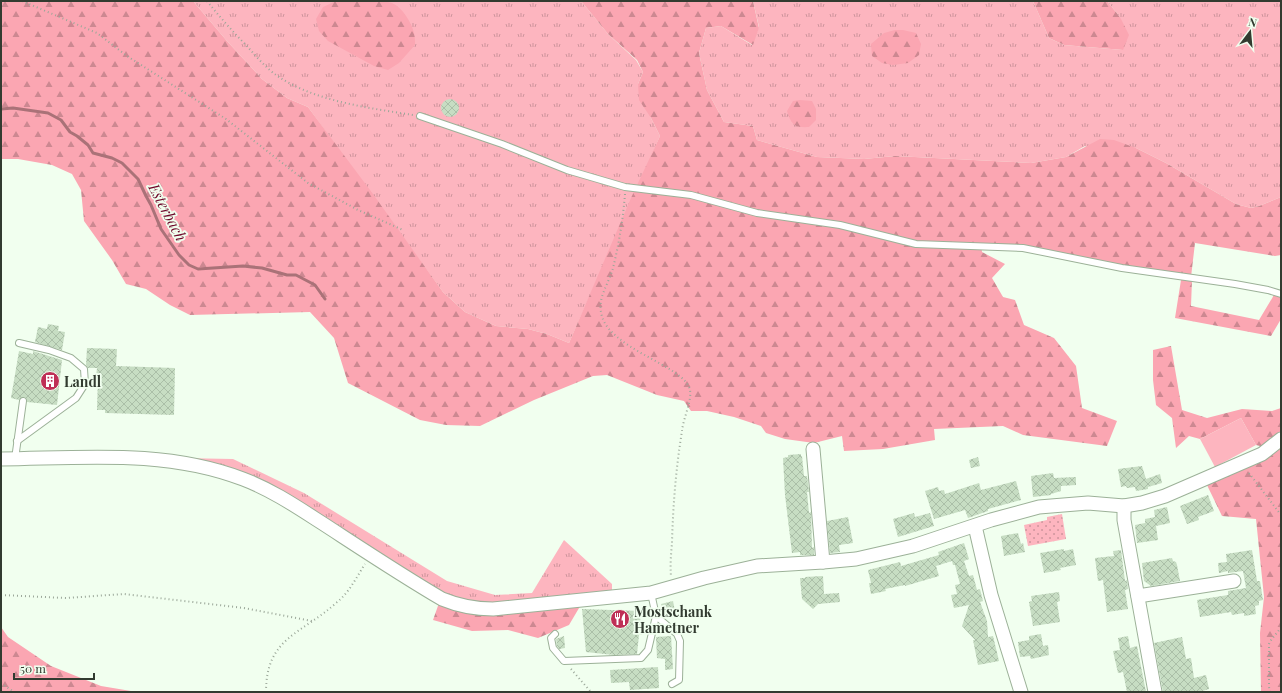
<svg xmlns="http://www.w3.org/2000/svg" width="1282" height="693" font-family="'Playfair Display',serif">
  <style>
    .grass { fill: url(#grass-tufts) }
    .forest { fill: url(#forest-firs) }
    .park { fill: url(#park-dots) }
    .garden { fill: #fdb5bf }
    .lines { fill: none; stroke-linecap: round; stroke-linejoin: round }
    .stream { stroke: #aa7278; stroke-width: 3 }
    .building { fill: url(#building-cross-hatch) }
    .lane-casing { stroke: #9cb198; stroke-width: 8 }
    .street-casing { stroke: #9cb198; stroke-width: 15 }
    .path { stroke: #9ba799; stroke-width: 2; stroke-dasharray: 1 3; stroke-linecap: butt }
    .lane { stroke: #fff; stroke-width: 6 }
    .street { stroke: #fff; stroke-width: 13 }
    .labels { text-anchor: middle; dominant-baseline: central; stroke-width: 3.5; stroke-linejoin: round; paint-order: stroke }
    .poi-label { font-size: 14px; font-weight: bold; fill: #323b30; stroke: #f1ffef; text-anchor: start }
    .water-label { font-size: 15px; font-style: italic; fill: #6e082a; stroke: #f1ffef }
  </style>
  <defs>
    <pattern id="grass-tufts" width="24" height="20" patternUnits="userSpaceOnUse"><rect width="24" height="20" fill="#fdb5bf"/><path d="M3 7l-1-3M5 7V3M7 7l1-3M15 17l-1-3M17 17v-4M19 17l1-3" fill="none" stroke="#cd949c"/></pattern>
    <pattern id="forest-firs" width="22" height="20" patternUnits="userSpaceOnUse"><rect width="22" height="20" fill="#fba6b2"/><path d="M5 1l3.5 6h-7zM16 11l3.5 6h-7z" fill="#cc8891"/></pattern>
    <pattern id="park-dots" width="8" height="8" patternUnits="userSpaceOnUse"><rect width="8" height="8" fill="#fdb5bf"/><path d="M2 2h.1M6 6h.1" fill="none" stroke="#cd949c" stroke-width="1.8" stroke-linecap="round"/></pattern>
    <pattern id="building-cross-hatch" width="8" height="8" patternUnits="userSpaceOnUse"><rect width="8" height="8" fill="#c7ddc3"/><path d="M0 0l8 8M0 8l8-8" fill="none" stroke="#abbfa8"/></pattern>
  </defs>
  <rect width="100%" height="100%" fill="#f1ffef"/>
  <g class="grass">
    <path d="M193,1h388l27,33 28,26 7,12 -5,12 13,34 9,18 -91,207 -22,-9 -19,-5 -32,-3 -31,-14 -22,-20 -135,-185 -21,-9 -25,-19 -35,-38z"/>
    <path d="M753,1h280l16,37 15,7 59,5 -3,-33 -13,-16h174v196l-22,9 -8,2 -15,-4 -70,-41 -30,-15 -51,-2 -19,11 -35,6 -136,-7 -31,3 -47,-2 -60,-17 -4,-14 -29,-4 -17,-32 -8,-37 7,-25 15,-2 31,19 7,-18z"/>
    <path d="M180,458l53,1 71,34 143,88 48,14 37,-2 32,-53 48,44v8l-131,15 -45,-16 -113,-73z"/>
  </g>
  <g class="forest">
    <path d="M1,1h192l34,40 35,38 25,19 21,9 65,87 70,98 22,20 31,14 32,3 19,5 22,9 62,-145 29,-62 -9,-18 -12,-18 -1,-16 5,-12 -6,-12 -29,-26 -27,-33h172l6,27 -6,17 -32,-19 -15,2 -7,25 8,37 17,32 29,4 4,14 60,17 47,2 31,-3 136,7 35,-6 34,-18 14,1 22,8 30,15 70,41 15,4 8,-2 22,-9v58l-6,1 -80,-13 -4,34 -159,-27 -51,-5 1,7 23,12 -13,14 11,19 12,3 9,25 30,13 22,28 6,42 35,13 -10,25 -84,-11 -20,-9 -69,3 1,11 -52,9 -39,2 -2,-15 -28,7 -29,-4 -19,-6 -5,-7 -27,-9 -27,-6h-16l-7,-10 -27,-6 -50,-20 -14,1 -59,24 -54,26 -34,-1 -26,-5 -72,-37 -14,-45 -24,-26 -120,3 -20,-10 -24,-16 -20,-5 -14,-24 -28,-39 -3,-31 -9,-16 -20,-9 -34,-6h-17z"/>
    <path d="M336,1c15,0 43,-1 56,2 10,4 20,20 22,30 1,4 1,8 1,12l-16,18 -11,7 -14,-4 -46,-25 -9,-10 -3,-12 7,-12z"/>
    <path d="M1033,1h74l13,16 9,18 -6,15 -59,-5 -15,-7z"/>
    <path d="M895,30h8l13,3 5,11 -2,11 -11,8 -15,2 -11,-2 -10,-7 -1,-12 13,-11z"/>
    <path d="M800,100l12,1 4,8v11l-7,7c-15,1 -18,-3 -22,-16l6,-10z"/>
    <path d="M1181,280h11l-1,26 68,14 15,-25 7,2v22l-10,17 -96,-18z"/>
    <path d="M1171,346l11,64 25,8 35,-9 30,2 9,-3v25l-17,14 -8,-2 -15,-27 -41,21 -11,-3 -13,12 -4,-30 -16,-13 -3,-25v-30z"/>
    <path d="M1281,447v245h-20l-1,-59 4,-36 -8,-78 -34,-3 -16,-33z"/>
    <path d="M439,603l21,9 30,1 92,-10 -13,22 -31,13 -30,-8 -36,1 -39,-11z"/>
    <path d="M1,627l7,10 43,29 50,20 36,6h-136z"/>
  </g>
  <path class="park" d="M1062,514l4,25 -38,7 -4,-21 23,-5v-3z"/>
  <path class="garden" d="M1241,418l15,27 -41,22 -15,-28z"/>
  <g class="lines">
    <path class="stream" d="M1,109l12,-1 35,5 13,7 9,12 7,4 11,9 5,8 19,5 10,5 16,16 8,17 5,9 10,24 18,26 10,10 9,4 45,-3 19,2 25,7h9l19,10 10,14"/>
  </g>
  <g class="building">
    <circle cx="450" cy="108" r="9"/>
    <path d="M48,324l11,2 -1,5 7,1 -3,18 -27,-8 3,-15 9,2z"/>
    <path d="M87,348l30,1 -1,17 59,2 -1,47 -69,-2v-3h-8l1,-34h-2l1,-8h-9l-2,-3z"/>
    <path d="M19,351l14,3v-3l29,9 -5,45 -30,-3 -1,-4 -3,-1 -3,1 -1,2 -8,-2z"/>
    <path d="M801,454v2h1l2,20h3l2,16h-2l2,21 2,-1 1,36 2,-1v8h-14v-3l-8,1 -7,-58 -2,-37 5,-1v-2z"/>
    <path d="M978,457l2,9 -9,2 -2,-8z"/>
    <path d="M1142,466l4,13 14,-5 2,9 -14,4v2l-12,2 -1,-4 -8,1 -1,-2 -5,1 -3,-18z"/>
    <path d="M1053,473l1,5 22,-1v8l-15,1v5l-10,3v1l-18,2 -2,-21z"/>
    <path d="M1016,481l5,19 -33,9v2l-20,7 -3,-8 -31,9 -9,-28 13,-4 1,4 5,-1 1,4 34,-11 2,7z"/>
    <path d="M1208,495l6,16 -16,6 1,3 -12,4 -7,-18z"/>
    <path d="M1167,507l3,16 -14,3 2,14 -21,3 -2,-18 10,-2v-4l10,-2 -1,-7z"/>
    <path d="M914,513l1,4 15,-4 4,13 -36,11 -5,-18z"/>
    <path d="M848,517l5,26 -14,2 1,7 -10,1 -3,-32z"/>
    <path d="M1018,533l3,11 2,-1 2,9 -21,4 -3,-20z"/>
    <path d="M964,543l5,16 -5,2 5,15 4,-1 4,15 3,-1 3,12 -3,1 7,19 1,16 5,-1 6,25 -21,4 -5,-25h2l-13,-14 7,-21 -15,3 -3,-13 6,-1 -2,-9 5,-1 -5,-19h-2l-1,-4 -16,5 3,10 -34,10v-1l-20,4 1,2 -15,3 -2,-11h2l-3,-13 32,-8 1,4 38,-11 -1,-3z"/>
    <path d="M1064,549v2l9,-2 3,16 -16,3 1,2 -17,3 -4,-20z"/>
    <path d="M1121,550l4,31 2,-1 1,9 -3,1 3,19 -21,3 -4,-32 -5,1 -3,-23 19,-2 -1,-5z"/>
    <path d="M1252,550l5,31h3l3,19 -4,1v4l-4,1 1,8 -12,2v-3l-12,2 -1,-3 -31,5 -3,-17 31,-5v-4l18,-3 -3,-17 -15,2v-2l-9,2 -1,-10 9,-1 -1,-8z"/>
    <path d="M1172,558l1,3 3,1 1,3 3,16 -29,5 -7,-5 -2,-18z"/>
    <path d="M823,576l1,18 15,-1 1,9 -22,2 -5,5 -11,-10 -2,-21h5v-1z"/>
    <path d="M1059,592l1,9 -3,1 3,20 -27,4 -4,-24 3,-1 -1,-5z"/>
    <path d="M673,601l2,10 -11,3 -3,-10z"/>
    <path d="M582,609l59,2 -1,14 4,1 -2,9h-3l-2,19 -23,1 -28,-3z"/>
    <path d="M1041,634l2,12 5,-1 1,10 -18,4 -1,-3 -10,1 -2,-15 11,-2v-4z"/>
    <path d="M564,636l1,12 -6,1 -2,-3 -1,-7z"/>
    <path d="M671,636l2,33 -8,1v-11l-8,-1 -1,-21z"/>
    <path d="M1128,636l2,12 7,-2 9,46h-19l-4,-20 -5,1 -5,-22 7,-1 -2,-12z"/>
    <path d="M1182,637l4,22 5,-1 3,20 12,-3 3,14 -10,3h-36l-9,-49z"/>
    <path d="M658,667l1,21 -29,2 -1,-8 -18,1 -1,-13z"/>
  </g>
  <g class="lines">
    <g class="lane-casing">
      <g id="lane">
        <path d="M420,116l82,28 65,26 58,17 66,8 66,18 83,12 76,19 107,4 99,20 113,16 33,6 13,4"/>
        <path d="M17,441l59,-43 9,-14 -1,-15 -13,-11 -22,-8 -30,-7"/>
        <path d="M15,459l8,-58"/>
        <path d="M656,616l21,18 3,7 -1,39 -7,4"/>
        <path d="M555,634l-4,4 2,10 11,13 77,-3 7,-8 8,-34 -5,-23"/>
      </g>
    </g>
    <g class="street-casing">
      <g id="street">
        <path d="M813,449l10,113"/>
        <path d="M1,459c82,-1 164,-10 242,20 29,11 54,28 79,44 40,26 79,52 120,76 17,7 33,10 51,10l158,-16 53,-15 53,-12 66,-4 33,-3 57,-13 78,-26 48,-13 49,-4 36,3 18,-3 23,-7 97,-42 19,-15"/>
        <path d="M1124,506v14l31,172"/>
        <path d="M975,526l16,69 30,97"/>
        <path d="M1138,596l96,-15"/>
      </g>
    </g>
    <g class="path">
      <path d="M22,1l75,32 30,23 99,63 82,64 50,27 45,20"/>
      <path d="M207,1c12,15 25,30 39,44 9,10 19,22 30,30 37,26 93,33 137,40"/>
      <path d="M625,194c-2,25 -6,50 -12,74 -4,15 -15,29 -12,44 5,37 84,53 89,78 2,11 -7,29 -8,41 -6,37 -9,74 -10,112 -1,11 -2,23 -1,33"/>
      <path d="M1249,473l32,42"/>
      <path d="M1,595l65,3 58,-4 120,14 68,13"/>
      <path d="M571,669l20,23"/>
      <path d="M1,683l13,9"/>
      <path d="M43,692h20"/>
      <path d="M266,692c0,-55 36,-58 70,-89 13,-10 20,-25 29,-39"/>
      <path d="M1270,692l-1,-5v-43c3,-7 8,-10 12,-17"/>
    </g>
    <use href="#lane" class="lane"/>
    <use href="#street" class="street"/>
  </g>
  <defs>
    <g id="building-disc" transform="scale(1)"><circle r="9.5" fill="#bf2f56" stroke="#f1ffef"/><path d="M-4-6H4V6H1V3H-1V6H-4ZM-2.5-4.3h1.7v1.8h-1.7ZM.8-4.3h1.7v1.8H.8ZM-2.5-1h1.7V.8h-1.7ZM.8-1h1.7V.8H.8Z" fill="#fff"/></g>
    <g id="restaurant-disc" transform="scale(1)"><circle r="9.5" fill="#bf2f56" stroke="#f1ffef"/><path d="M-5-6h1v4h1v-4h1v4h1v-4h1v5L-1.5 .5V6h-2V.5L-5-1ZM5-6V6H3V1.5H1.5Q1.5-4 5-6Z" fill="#fff"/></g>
  </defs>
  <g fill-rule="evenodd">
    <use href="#building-disc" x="50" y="381"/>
    <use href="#restaurant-disc" x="620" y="619"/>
  </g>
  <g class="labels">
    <g class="poi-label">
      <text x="64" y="381">Landl</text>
      <text x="634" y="611">Mostschank<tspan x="634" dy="16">Hametner</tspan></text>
    </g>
    <g class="water-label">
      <text transform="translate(168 212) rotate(62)">Esterbach</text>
    </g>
  </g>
  <rect width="1282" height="693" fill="none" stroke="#323b30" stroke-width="4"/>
  <g transform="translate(1250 32) rotate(16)" stroke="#f1ffef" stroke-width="3" paint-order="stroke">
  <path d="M0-3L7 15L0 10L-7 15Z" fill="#323b30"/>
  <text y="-6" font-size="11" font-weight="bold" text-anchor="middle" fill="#323b30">N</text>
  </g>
  <path d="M14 673v6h80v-6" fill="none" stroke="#323b30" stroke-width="2"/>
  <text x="20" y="673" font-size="12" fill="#323b30" stroke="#f1ffef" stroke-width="3" paint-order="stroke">50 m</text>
</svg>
